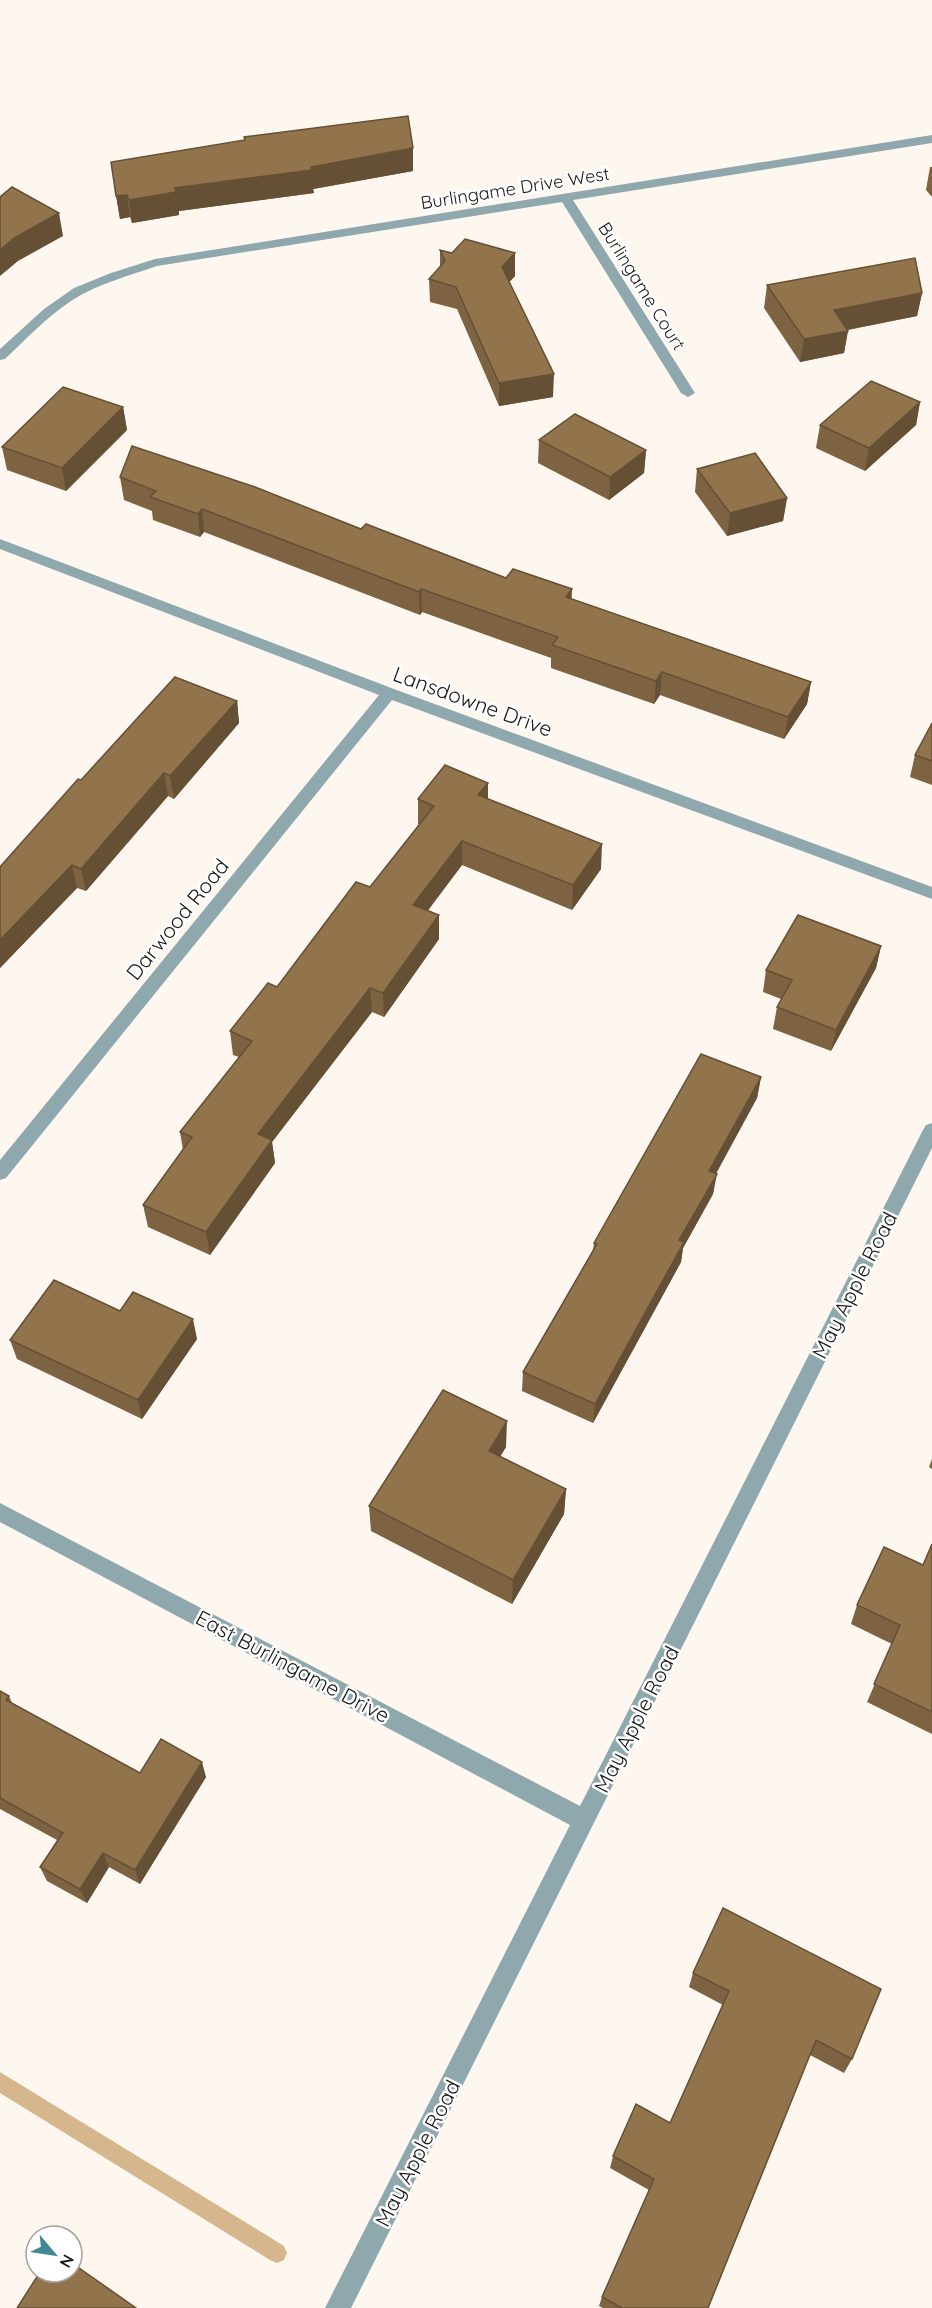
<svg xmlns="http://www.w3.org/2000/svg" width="932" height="2308" font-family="Quicksand,sans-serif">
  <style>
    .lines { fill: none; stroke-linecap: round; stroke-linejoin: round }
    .stream { fill: #d6b68d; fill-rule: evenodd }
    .street { fill: #8ea8ad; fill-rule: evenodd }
    .wall { fill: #7d6341 }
    .shaded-wall { fill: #665035 }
    .building { fill: #91734c; stroke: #665035; stroke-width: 1.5 }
    .labels { text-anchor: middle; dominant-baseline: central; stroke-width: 5; stroke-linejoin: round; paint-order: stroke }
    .far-street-label { font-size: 18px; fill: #1b1916; stroke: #fff }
    .street-label { font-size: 21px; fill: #1b1916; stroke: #fff }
  </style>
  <rect width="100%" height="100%" fill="#fef7f0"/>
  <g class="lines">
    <path class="stream" d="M0,2072l284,174 3,7 -3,7 -7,3 -7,-3 -270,-167z"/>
    <g class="street">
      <path d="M932,135v8l-359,57 122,193 -7,4 -7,-4 -119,-191 -405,64c-29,10 -60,18 -86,35 -24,16 -45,38 -66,58l-5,1v-11l44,-40 30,-21 37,-15 44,-14z"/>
      <path d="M0,539l394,150 538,198v12l-540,-199 -386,478 -6,2v-20l379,-465 -379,-146z"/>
      <path d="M932,1123v25l-581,1160h-26l245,-483 -570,-303v-19l580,303 343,-676 3,-5z"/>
    </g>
  </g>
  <g class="wall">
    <path d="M244,137l169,34 -100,18 1,4 -135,18v4l-47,8 -2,-6 -10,2 -9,-57 133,-22z"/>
    <path d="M930,167h2v30l-6,-7z"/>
    <path d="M440,250l75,26 -6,6 44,115 -54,9 -42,-97 -27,-7 -1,-23 11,-12z"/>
    <path d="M767,285l155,8 -5,23 -69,14 -4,23 -44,9 -36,-54z"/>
    <path d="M920,402l-4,23 -51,46 -49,-23 4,-23z"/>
    <path d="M123,407l4,23 -61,61 -59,-21 -5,-23z"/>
    <path d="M539,440l107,10 -2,23 -35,27 -71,-37z"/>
    <path d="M697,469l90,29 -4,23 -56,15 -32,-44z"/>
    <path d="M120,477l241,52 145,49 66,21 239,83 -4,22 -23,35 -124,-44 -6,9 -103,-36v-10l-129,-46 -2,3 -216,-83 -4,5 -47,-17 -1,-9 -28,-11z"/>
    <path d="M237,701l2,22 -65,76 -6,-3 -82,95 -9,-3 -77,80v-101l81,-87z"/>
    <path d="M932,723v62l-22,-8 5,-22z"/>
    <path d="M418,799h70l113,70 -29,41 -110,-45 -34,45 11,5v24l-55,78 -12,-5 -100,130 3,21 -65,92 -62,-28 -5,-22 40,-55 -3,-18 59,-75 -6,-2 -3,-24 47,-44 93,-100 50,-62 -2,-1z"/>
    <path d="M881,946l-5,22 -45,83 -58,-22 4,-22 4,-8 -18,-7 3,-22z"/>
    <path d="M761,1077l-4,21 -41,76 -3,20 -30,54 -2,14 -88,161 -71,-32 1,-19 70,-122 1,-7z"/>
    <path d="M197,1339l-55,80 -125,-60 -7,-19z"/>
    <path d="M506,1447l-6,10 66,32 -2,25 -52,90 -141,-73 -2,-25z"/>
    <path d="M932,1459v10l-3,-2z"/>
    <path d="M932,1544v190l-65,-32 25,-58 -41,-20 6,-19 66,-40z"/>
    <path d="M0,1691l9,5 3,7 128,70 66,4 -66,107 -31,-17 -22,36 -40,-22 -7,-14 17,-27 -57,-31z"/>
    <path d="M723,1908l129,151 -8,14 -34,-18 -102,253h-105l-4,-2 3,-9 47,-107 -39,-22 3,-12 57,-33 53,-118 -34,-18 4,-14z"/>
  </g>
  <g class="shaded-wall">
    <path d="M413,148v23l-100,18 1,4 -135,18v4l-47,8 -3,-23 46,-12 136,-21z"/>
    <path d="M127,195l3,22 -10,2 -4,-23z"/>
    <path d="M59,213l4,23 -45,25 -18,15v-26l14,-12z"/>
    <path d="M515,253v23l-13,14v-23z"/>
    <path d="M922,293l-5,23 -87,17 4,-23z"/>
    <path d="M848,331l-4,22 -44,9 4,-23z"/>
    <path d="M554,374l-1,23 -54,9v-23z"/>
    <path d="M920,402l-4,23 -51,46 4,-23z"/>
    <path d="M123,407l4,23 -61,61 -4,-23z"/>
    <path d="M646,450l-2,23 -35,27 1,-23z"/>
    <path d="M787,498l-4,23 -56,15 3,-23z"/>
    <path d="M202,509l2,23 -4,5 -2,-23z"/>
    <path d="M421,589l1,23 -2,3 -1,-23z"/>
    <path d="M572,589l-1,23 -5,-15z"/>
    <path d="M662,672l-2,23 -6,9 2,-23z"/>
    <path d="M811,682l-4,22 -23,35 4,-22z"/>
    <path d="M237,701l2,22 -65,76 -4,-23z"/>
    <path d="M164,773l4,23 -82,95 -5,-22z"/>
    <path d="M488,783v24l-10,-12z"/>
    <path d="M462,841v24l-48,64 -1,-24z"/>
    <path d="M602,844l-1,25 -29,41 1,-25z"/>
    <path d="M72,865l5,23 -77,80v-28z"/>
    <path d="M439,915v24l-55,78 -1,-24z"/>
    <path d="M881,946l-5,22 -45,83 5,-21z"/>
    <path d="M370,988l2,24 -100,130 3,21 -65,92 -4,-23 52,-98z"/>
    <path d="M761,1077l-4,21 -51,93 3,-20z"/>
    <path d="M717,1174l-4,20 -30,54 -2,14 -88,161 2,-19 84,-164z"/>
    <path d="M193,1319l4,20 -55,80 -4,-19z"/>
    <path d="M507,1421l-1,26 -18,29 1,-25z"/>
    <path d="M566,1489l-2,25 -52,90 1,-24z"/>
    <path d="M202,1762l4,15 -66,107 -5,-14z"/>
    <path d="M103,1853l6,14 -22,36 -7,-14z"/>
  </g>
  <g class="building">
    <path d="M408,116l5,32 -102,19 1,3 -137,18 1,4 -47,8 -2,-5 -11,1 -5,-34 134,-22 -1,-3z"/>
    <path d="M12,187l47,26 -45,25 -14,12v-53z"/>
    <path d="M465,239l50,14 -13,14 52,107 -55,9 -43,-96 -27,-8 16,-18 -5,-11 12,3z"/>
    <path d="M915,258l7,35 -88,17 14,21 -44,8 -37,-54z"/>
    <path d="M871,381l49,21 -51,46 -49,-23z"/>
    <path d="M63,387l60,20 -61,61 -60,-21z"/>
    <path d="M575,414l71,36 -36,27 -71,-37z"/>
    <path d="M132,446l123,41 106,42 5,-5 140,54 7,-9 59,20 -6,8 245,85 -23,35 -126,-45 -6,9 -104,-36 6,-8 -137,-48 -2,3 -217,-83 -4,5 -48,-17 6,-6 -36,-14z"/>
    <path d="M755,453l32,45 -57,15 -33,-44z"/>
    <path d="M175,677l62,24 -67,75 -6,-3 -83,96 -9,-4 -72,75v-73l78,-88 3,1z"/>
    <path d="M932,723v38l-17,-6z"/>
    <path d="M445,765l43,18 -10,12 124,49 -29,41 -111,-44 -49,64 26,10 -56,78 -13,-5 -112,146 14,6 -66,92 -63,-27 49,-68 -12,-5 72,-91 -22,-10 38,-48 9,4 79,-105 14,5 64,-81 -16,-7z"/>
    <path d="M798,915l83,31 -45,84 -59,-23 15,-27 -26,-10z"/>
    <path d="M701,1054l60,23 -52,94 8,3 -38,66 5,2 -89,162 -72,-32 74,-128 -3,-1z"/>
    <path d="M54,1280l66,31 13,-19 60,27 -55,81 -128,-60z"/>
    <path d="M443,1390l64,31 -18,30 77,38 -53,91 -144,-74z"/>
    <path d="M932,1544v168l-58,-28 26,-59 -43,-20 27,-58 39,18z"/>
    <path d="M0,1691l9,5 -3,4 134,73 21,-34 41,23 -67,108 -32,-17 -23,36 -40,-22 23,-34 -63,-35z"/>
    <path d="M723,1908l158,81 -29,70 -36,-19 -108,268h-86l-20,-11 52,-118 -41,-23 23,-52 34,19 59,-132 -36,-18z"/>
    <path d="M72,2263l64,45h-119l23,-36h32z"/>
  </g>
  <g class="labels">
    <g class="far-street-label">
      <text transform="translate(515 188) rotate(-9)">Burlingame Drive West</text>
      <text transform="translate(642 286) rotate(58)">Burlingame Court</text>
    </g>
    <g class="street-label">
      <text transform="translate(473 701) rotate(20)">Lansdowne Drive</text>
      <text transform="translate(177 919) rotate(-51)">Darwood Road</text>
      <text transform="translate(854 1285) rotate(-63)">May Apple Road</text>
      <text transform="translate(293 1666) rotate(28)">East Burlingame Drive</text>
      <text transform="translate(636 1719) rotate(-63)">May Apple Road</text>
      <text transform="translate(417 2153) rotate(-63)">May Apple Road</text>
    </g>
  </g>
  <g transform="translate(54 2254) rotate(119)"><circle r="28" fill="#ffffff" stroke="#a4a3a2" stroke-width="1.5"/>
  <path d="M0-4.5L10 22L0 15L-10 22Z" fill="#438993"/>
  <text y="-9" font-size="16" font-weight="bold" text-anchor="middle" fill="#1b1916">N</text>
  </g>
</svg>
